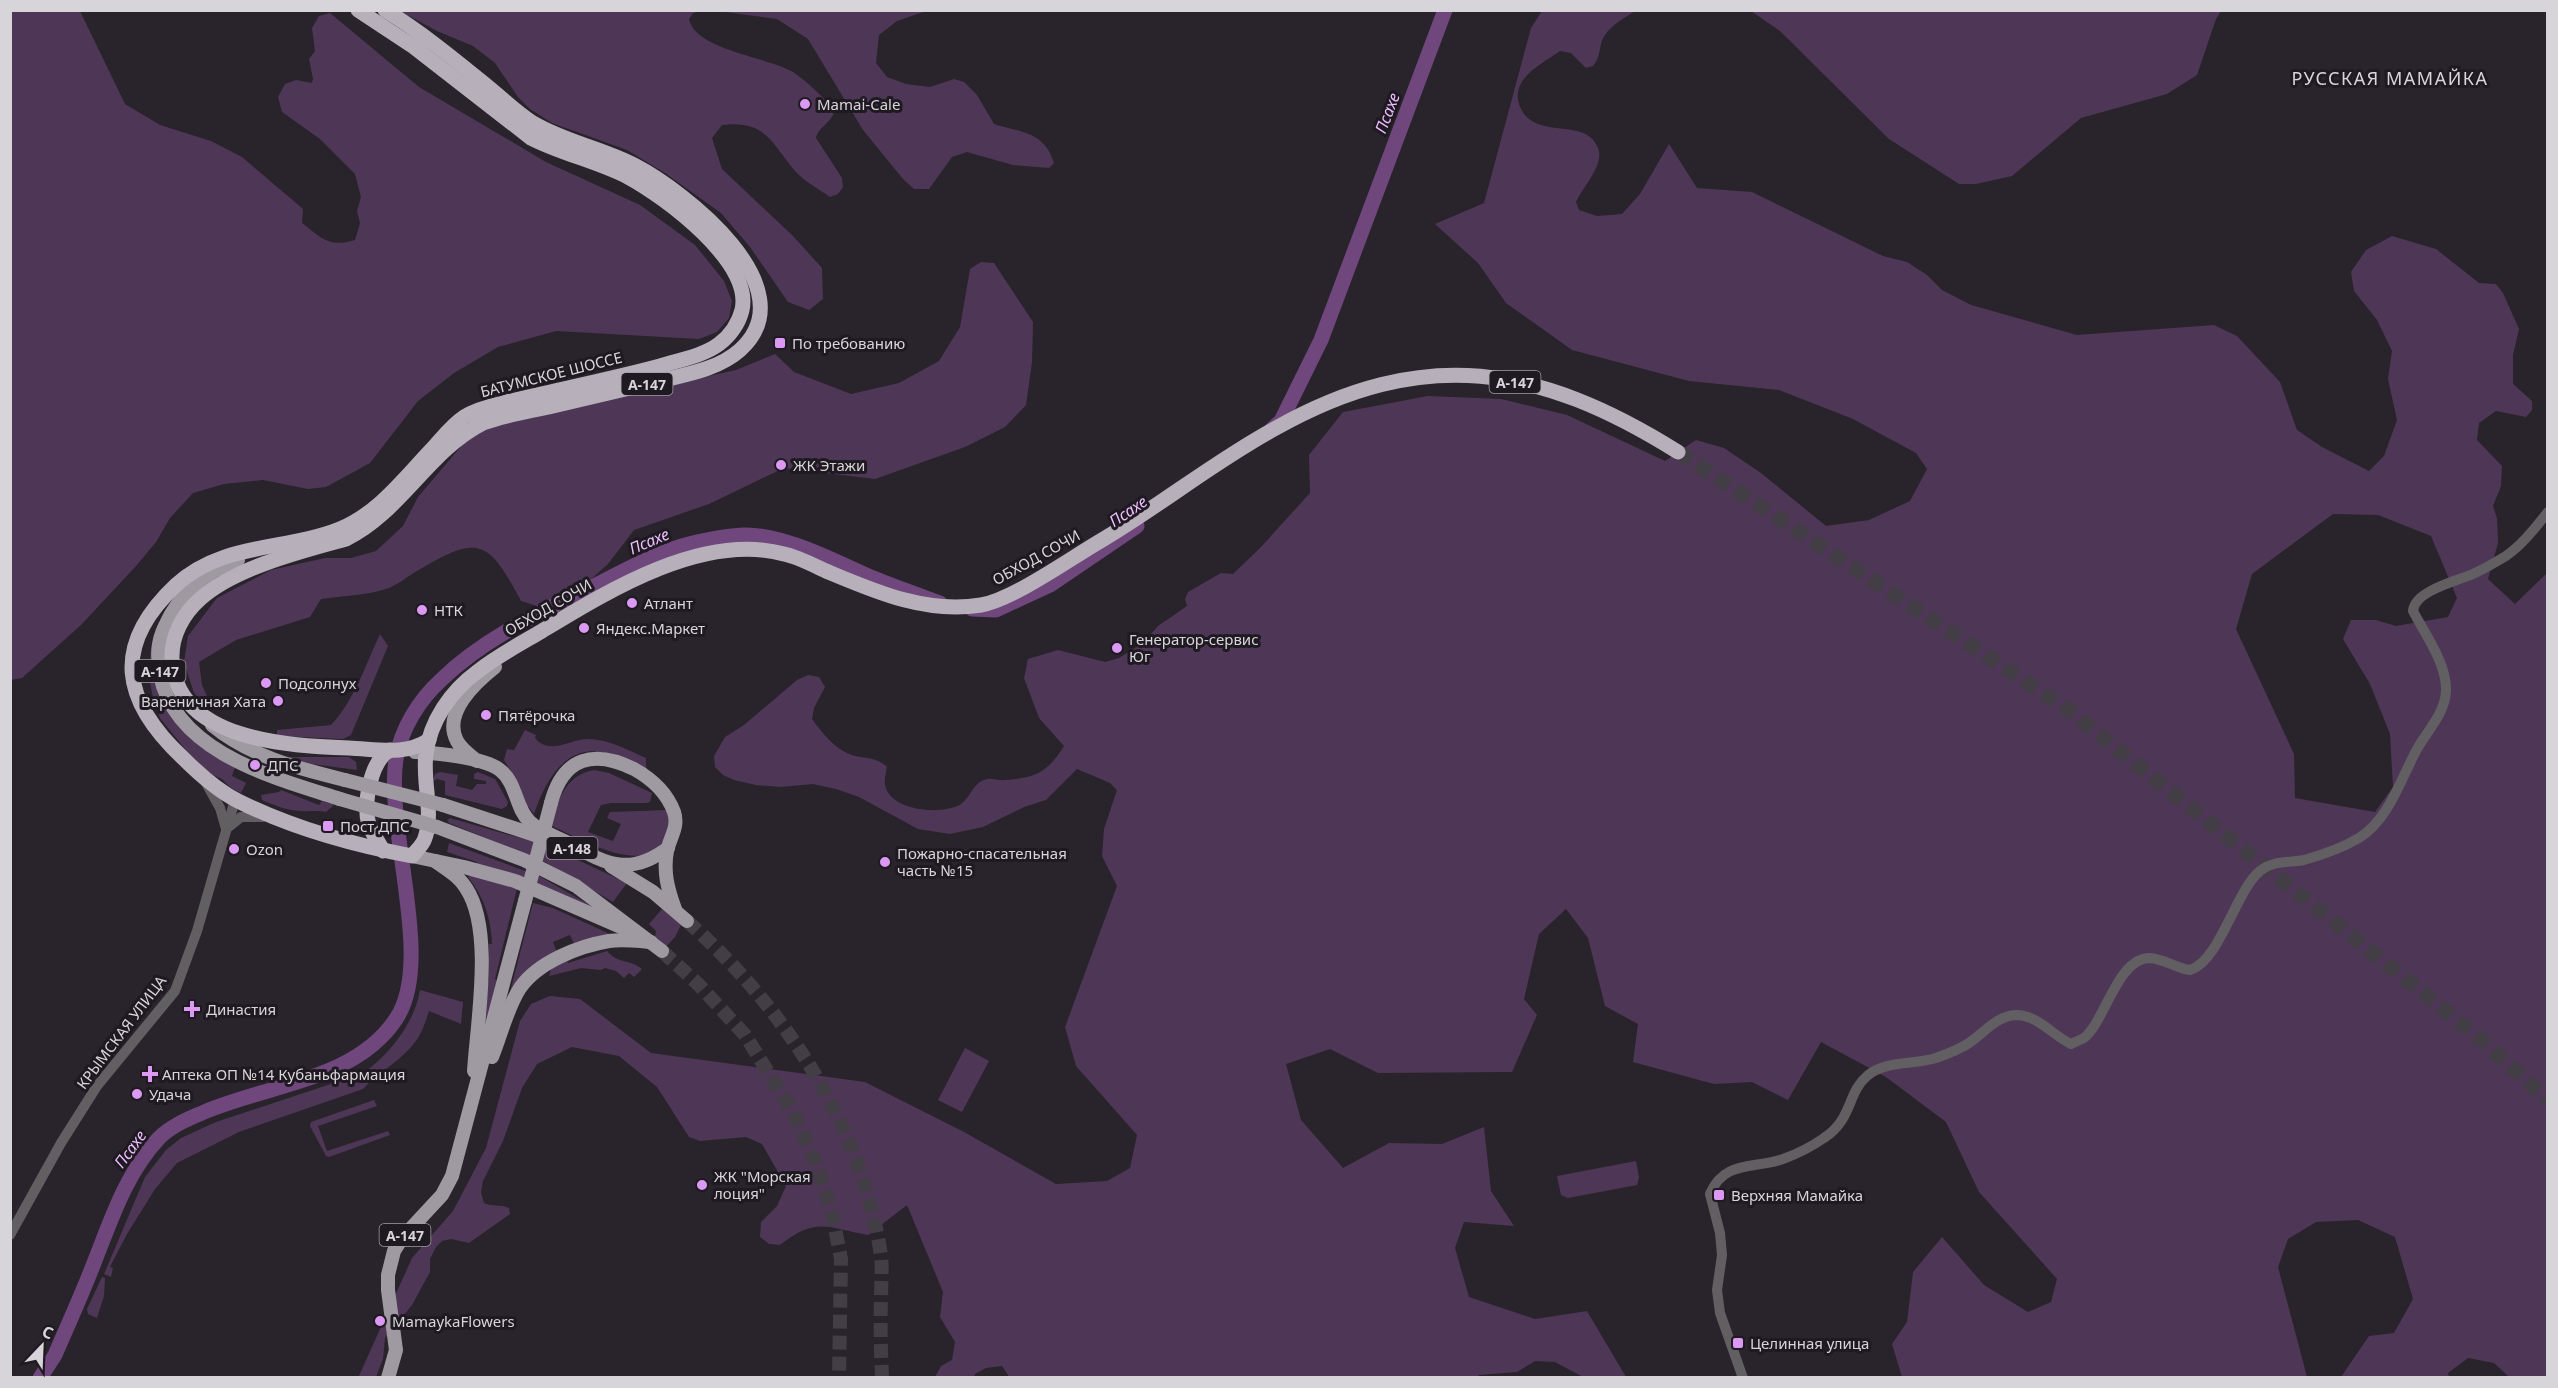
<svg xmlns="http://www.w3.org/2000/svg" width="2558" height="1388" font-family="'Noto Sans',sans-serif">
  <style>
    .green { fill: #4e3756; fill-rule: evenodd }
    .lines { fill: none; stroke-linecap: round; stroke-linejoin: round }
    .river { stroke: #6f477d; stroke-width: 15 }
    .major-tunnel { stroke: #433e45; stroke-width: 14; stroke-dasharray: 14 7; stroke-linecap: butt }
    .highway-tunnel { stroke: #433e45; stroke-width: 15; stroke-dasharray: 15 8; stroke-linecap: butt }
    .minor { stroke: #625f63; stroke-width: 10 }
    .major { stroke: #9f99a1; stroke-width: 14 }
    .highway { stroke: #b7b0ba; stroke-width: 15 }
    .major-bridge { stroke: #9f99a1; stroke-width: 14 }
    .poi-dot { fill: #dc99f4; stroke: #1f1a21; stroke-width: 2 }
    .labels { text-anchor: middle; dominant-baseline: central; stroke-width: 6; stroke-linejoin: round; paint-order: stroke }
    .shield { fill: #1f1a21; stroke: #a09da2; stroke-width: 1.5 }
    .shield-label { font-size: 14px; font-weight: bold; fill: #d8d5da }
    .poi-label { font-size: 15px; fill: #d8d5da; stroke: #1f1a21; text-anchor: start }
    .street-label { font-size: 15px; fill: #d8d5da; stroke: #1f1a21 }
    .water-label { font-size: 16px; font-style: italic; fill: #eebeff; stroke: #1f1a21 }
    .quarter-label { font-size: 18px; letter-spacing: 1.5px; fill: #d8d5da; stroke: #1f1a21 }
  </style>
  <rect width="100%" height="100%" fill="#29232b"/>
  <g class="green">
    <path d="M11,10l69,1 45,93 35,21 51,16 31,16 61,52 -1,14c20,15 26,25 53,17l5,-17 -3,-12 4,-14 -6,-23 -35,-35 -38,-27 -4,-15 7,-13 11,-4 16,3 1,-4 -4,-20 6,-8 -3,-23 7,-12 11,-3 89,74 127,75 94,43 55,40 29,36 8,20 -3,17 -12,14 -18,7 -143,-8 -58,16 -44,26 -36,28 -48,62 -44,24 -18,2 -45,-9 -39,4 -31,9 -23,25 -14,24 -20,24 -54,58 -60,54 -11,2z"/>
    <path d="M400,11h300l-7,2 -4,6c6,31 79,38 104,53 15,10 29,25 42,37 -2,13 -16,17 -19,29l26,40 1,9 -5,7 -8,3c-11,-8 -25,-15 -34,-25 -25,-29 -29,-52 -74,-47l-10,13 10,31 71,67 29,32 1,31 -14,11 -21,-8 -38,-55 -29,-34 -56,-40 -38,-23 -75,-27 -22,-14 -12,-12 -23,-34 -22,-17 -36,-15z"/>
    <path d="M718,11h208l-29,10 -18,14 -3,28 11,14 19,7 24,3 24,-8 10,3 13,13 17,29c28,9 50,7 60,39l-5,5 -36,-3 -46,-13 -15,5 -23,32h-15l-11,-10 -40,-49 -55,-91 -31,-20z"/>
    <path d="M1542,11h93c-12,8 -30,17 -34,33 -2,9 -2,14 -8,22l-7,2 -15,-15 -11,-2c-18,13 -49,27 -41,53 13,39 67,11 79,44 7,16 -15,39 -22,54l3,8 18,6 25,-2 18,-20 29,-50 28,44 55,4 131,64 24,6 20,13 15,15 29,15 106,30 137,-10 23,11 43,46 17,48 25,17 47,24 15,-15 13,-36 -9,-41 4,-28 -15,-31 -23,-29 -3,-19 15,-22 26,-14 44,13 43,34 17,1 7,9 16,36 -6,26v29l19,17v9l-6,7 -30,-6 -17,12 -2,17 25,26 -1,20 -8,20 4,12 1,25 -10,36 27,25 33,-32 -1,805h-38l-15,-14 -26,-5 -20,15 1,4h-108l28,-41 25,-3 19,-34 -18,-62 -37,-17 -42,2 -28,17 -10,28 29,110h-405l-10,-33 15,-22 6,-50 29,-35 42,48 44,27 23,-10 6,-23 -78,-87 -33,-70 -60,-45 -65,-35 -33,58 -36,-18 -38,2 -81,-22 5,-38 -33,-18 -17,-68 -22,-29 -27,25 -15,65 13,16 -25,57 -134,1 -48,-24 -44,15 15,56 42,48 46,-25 53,1 42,-17 7,64 23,35 -50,-4 -9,26 14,49 66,22 52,-8 39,66h-43l-28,-15 -20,-1 -18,11 -38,3 -3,3h-466l-8,-12 -16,2 -11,6 -1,3h-39l6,-11 11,-6 3,-18 -15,-25 3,-25 -36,-87 -39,30c-40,-7 -52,-19 -88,10l-11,-1 -9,-7 1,-15 16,-16 9,-20 -24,-42 -16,-7 -46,4 -11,-4 -32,-50 -38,-31 -47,-9 -35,17 -15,24 -19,53 -20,40 -2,11 3,11c9,4 16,1 25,5l1,6 -41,29 -18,-4 -9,2 -6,6 -6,12v13l-18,33 -27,33 -2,21 -7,18 -18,1 54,-120 41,-47 33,-63 34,-127 11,-17 19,-8 30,3 71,54 214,29 99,50 92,52 51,-3 23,-13 7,-33 -61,-69 -11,-39 52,-141 -15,-30 2,-27 13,-39 -7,-7 -33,-14 -31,31 -22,7 -41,20 -33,7 -32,-5 -59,-32 -23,-8 -23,-5 -32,3 -25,-2 -22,-5 -11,-5 -8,-8 -1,-11 11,-19 19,-12 53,-45 11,-5 11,2 6,10 -11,21 -2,11c9,12 21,28 35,34 14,7 28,2 40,14 -1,5 -3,13 -2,18 5,26 57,31 76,19 10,-7 12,-22 26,-25 6,-1 12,2 18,1 31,-2 43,-8 59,-34l-25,-28 -15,-40 4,-19 30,-9 47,12 14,-4 24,-15 15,-17 29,-20 -2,-7 3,-7 33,-19 12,1 28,-27 49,-54 -1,-38 34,-43 85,-16 73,3 66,16 98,46 31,-21 28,8 37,25 65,53 43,-6 41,-19 17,-32 -11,-16 -63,-34 -74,-29 -90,-9 -117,-31 -66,-47 -28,-40 -43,-39 49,-21 47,-175zM2333,514l45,1 53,21 26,62 -9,19 -52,9 -20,-6h-25l-8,19 27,45 20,50 3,53 -18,25 -80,-14 -1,-44 -58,-125 16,-55z"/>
    <path d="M1751,11h470l-5,8 -19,56 -30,19 -86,24 -69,58 -36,8h-17l-70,-45 -109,-108z"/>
    <path d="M981,262l13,1 39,59 -1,40 -6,43 -21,22 -40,20 -90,32 -91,-11 -75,36 -75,26 -26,34 -37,33 -34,9 -16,-5c-33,-62 -42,-67 -104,-30 -9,5 -18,13 -28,17 -18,7 -47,8 -68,11l-11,18 -74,23 -37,22 3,23 8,18 -2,4 -14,-14 -10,-31 4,-26 29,-38 54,-28 54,-12h26l25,-7 27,-25 15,-29 45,-53 24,-18 249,-56 39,-16 19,18 57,22 48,-11 40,-22 21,-34 10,-58z"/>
    <path d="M177,595l-21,68 42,79 15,13 22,12 -3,9 14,7 -5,10 -10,-5 -9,-9 -20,-9 -42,-52 -7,-20 -4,-22 2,-30 11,-31z"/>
    <path d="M380,634l8,12 -37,89 -8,4 -66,-3v-6l54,-5c23,-24 35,-61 49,-91z"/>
    <path d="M525,730l11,5 -1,3c15,18 34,1 53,1 20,0 40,11 58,19v8l2,5c-12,-6 -25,-13 -39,-17 -42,-14 -64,27 -75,60l-10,-13 -9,-23 -11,-18 3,-11 7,1z"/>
    <path d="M285,757h64l7,5 1,8 -45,-6z"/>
    <path d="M594,770l15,3 43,20 -2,9 -4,1h-35l-10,2 -13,27 25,9 8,-17 -14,-6 3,-6 58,-2c3,10 0,16 -3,26 -15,45 -88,1 -115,-11 8,-24 15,-50 44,-55z"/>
    <path d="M440,772l18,3 -2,11 16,4 5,-6h9v-3l-12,-2v-5l4,-2 17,7 13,23 -1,4 -5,3 -57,-14v-14l-8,-2 -4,2 2,-7z"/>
    <path d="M281,790l38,15 3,-4 12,4 -8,7c-9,-2 -15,0 -25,-1 -14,-1 -26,-5 -39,-11l-1,-5 18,-3z"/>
    <path d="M450,818l98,28 79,37 -14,19 -68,-40 -96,-39 -2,-3z"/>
    <path d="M449,843l90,33 63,36 -126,-47 1,-3 -30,-10z"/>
    <path d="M471,875l46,13 -22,91 3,2 -12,46 -3,-2 6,-51v-30h3c-1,-26 -8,-47 -24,-67z"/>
    <path d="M533,903l20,5 57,26 -36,10 -4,-9 -17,7 5,13 -48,37z"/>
    <path d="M662,909l22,10 -9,18 -13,14 -8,-7 2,-13 -7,-7z"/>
    <path d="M607,951c11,13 23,8 35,18l-8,8 -5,-4 -5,5 -8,-7 -11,-3 -4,2 -20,-2 -32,8 3,-10 15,-6 1,3z"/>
    <path d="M420,990l43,12 -2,22 -32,-13c-3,9 -6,19 -11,27 -14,21 -39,34 -55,51l-124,43 -62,31 -22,26 -28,45 -17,33 3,1 -2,9 -7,-3 41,-97 21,-27 15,-12 35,-16 148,-49c27,-21 50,-49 56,-83z"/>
    <path d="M965,1048l24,13 -27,51 -24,-12z"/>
    <path d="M374,1100l3,6 -59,20 9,25 61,-20 2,4 -61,22 -3,-1 -16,-30 1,-4z"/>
    <path d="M1636,1161l3,16 -2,8 -69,13 -7,-3 -4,-19z"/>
    <path d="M102,1277l3,1 -1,18 -7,22 -9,-4 -1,-5z"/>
  </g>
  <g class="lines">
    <g class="river">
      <path d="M1271,430l10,-9 40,-81 124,-330"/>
      <path d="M972,609l24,1 54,-25 87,-59"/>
      <path d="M40,1378l15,-23c13,-30 27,-61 39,-92 17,-43 32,-90 65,-125 12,-12 27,-18 43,-25 63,-28 153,-32 194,-94 39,-58 -11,-188 0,-260 5,-30 23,-59 45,-79 44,-43 103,-69 157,-96 27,-14 55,-29 84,-38 17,-5 47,-11 64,-11 40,0 90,27 127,43 22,9 45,17 67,25"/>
    </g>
    <g class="major-tunnel">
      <path d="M687,921c96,85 172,200 193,328 3,16 1,34 1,51 -1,26 0,52 1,78"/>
      <path d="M662,951l37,34 46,50 48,77 22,49 16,47 10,51 -2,119"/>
    </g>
    <path class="highway-tunnel" d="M1678,452l389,257 405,323 76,68"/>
    <g class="minor">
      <path d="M206,783l14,25 6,21 15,-12h22"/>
      <path d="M10,1235l51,-92 36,-57 78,-95 22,-60 38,-131"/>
      <path d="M1743,1378l-23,-65 -3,-23 5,-35 -2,-22 -10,-39c14,-34 44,-25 73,-35 14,-5 28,-12 41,-21 29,-19 23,-45 43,-62 18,-16 47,-11 69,-18 11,-4 24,-9 33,-15 15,-10 27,-27 47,-28 22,0 36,20 55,29 4,-2 9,-4 13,-6 22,-18 33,-80 66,-80 14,1 26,10 40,12 30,-9 46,-80 70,-99 13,-11 29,-8 44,-11 18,-5 38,-12 55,-22 30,-19 41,-57 57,-87 10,-19 29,-37 30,-60 1,-27 -21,-57 -33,-80 1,-20 44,-30 60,-37 11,-5 23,-12 33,-18 17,-12 29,-28 42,-44"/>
    </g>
    <g class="major">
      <path d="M238,560c-33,12 -59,34 -73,66 -8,16 -8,31 -5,49 16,78 115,103 180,124"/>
      <path d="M212,725c39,32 85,43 133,55"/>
      <path d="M415,752c21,1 68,5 85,18 17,13 15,38 30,52 9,9 25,14 36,20 39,21 62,36 102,6"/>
      <path d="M477,761c-7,-6 -16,-12 -20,-20 -15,-28 19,-59 38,-74"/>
      <path d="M551,803c12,-46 43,-54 83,-34 18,10 33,24 40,43 5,15 -4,25 -7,39 -4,21 1,39 8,58"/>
      <path d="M443,805l101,33"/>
      <path d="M437,827l87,33 52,26 86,65"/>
      <path d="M412,856l52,11 51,14 113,49"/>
      <path d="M435,861c11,8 24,15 31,27 28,42 11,134 8,183"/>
      <path d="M611,866l42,26 34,29"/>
      <path d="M492,1057c9,-22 15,-49 28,-69 18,-26 59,-42 89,-47 14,-2 28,0 42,1"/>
      <path d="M388,1378l8,-28 -8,-60v-15l6,-24 8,-13 40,-43 10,-19 73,-275"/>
    </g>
    <g class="highway">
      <path d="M358,10l56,37 117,91c31,16 66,23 97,39 37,20 125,85 114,133 -3,13 -12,26 -23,34 -16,12 -40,16 -59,22 -52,14 -104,24 -157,37 -13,3 -28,7 -39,14 -12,8 -21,20 -30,30 -28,29 -55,66 -94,82 -55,22 -117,13 -164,56 -65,61 -54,116 7,173 16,16 35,33 55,43 54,27 115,44 174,55 4,-5 11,-11 13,-18 9,-25 -3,-58 1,-84 4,-33 25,-63 51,-82 20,-16 43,-28 65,-41 66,-40 161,-99 242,-77 14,3 29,11 42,17 50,21 100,43 155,34 33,-6 90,-47 121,-65 59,-35 113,-79 174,-112 148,-83 263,-63 402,24"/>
      <path d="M385,10c36,22 70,50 102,76 15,12 30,27 46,37 32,19 68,25 101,42 50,26 175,123 106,185 -22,20 -57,25 -85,32 -34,8 -68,16 -102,24 -23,5 -48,9 -70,17 -54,27 -82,89 -137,116 -44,12 -112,29 -146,60 -17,15 -29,37 -28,60 4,82 117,87 177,89 28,1 56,8 80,-8"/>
      <path d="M383,851c-4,-9 -11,-17 -14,-26 -6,-20 1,-64 21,-75"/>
    </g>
    <g class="major-bridge">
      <path d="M345,780l98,25"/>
      <path d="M340,799l97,28"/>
      <path d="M525,901l26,-98"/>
    </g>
  </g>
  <g class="poi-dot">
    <circle cx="805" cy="104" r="6"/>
    <rect x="774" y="337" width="12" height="12" rx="3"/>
    <circle cx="781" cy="465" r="6"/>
    <circle cx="632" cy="603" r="6"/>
    <circle cx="422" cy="610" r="6"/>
    <circle cx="584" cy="628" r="6"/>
    <circle cx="1117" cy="648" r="6"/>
    <circle cx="266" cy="683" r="6"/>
    <circle cx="278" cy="701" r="6"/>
    <circle cx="486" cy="715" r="6"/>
    <circle cx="255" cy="765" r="6"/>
    <rect x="322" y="820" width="12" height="12" rx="3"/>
    <circle cx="234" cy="849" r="6"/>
    <circle cx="885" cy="862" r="6"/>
    <path d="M189 1000h6v6h6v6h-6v6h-6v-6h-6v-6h6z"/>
    <path d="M147 1065h6v6h6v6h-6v6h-6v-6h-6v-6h6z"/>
    <circle cx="137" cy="1094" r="6"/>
    <circle cx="702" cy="1185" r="6"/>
    <rect x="1713" y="1189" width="12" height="12" rx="3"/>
    <circle cx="380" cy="1321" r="6"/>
    <rect x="1732" y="1337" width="12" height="12" rx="3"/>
  </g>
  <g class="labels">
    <g class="shield">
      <rect x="1489.5" y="371" width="51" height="22" rx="4.5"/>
      <rect x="621.5" y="373" width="51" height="22" rx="4.5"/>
      <rect x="134.5" y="660" width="51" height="22" rx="4.5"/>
      <rect x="546.5" y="837" width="51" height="22" rx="4.5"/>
      <rect x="379.5" y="1224" width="51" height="22" rx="4.5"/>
    </g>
    <g class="shield-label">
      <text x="1515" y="382">А-147</text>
      <text x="647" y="384">А-147</text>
      <text x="160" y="671">А-147</text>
      <text x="572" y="848">А-148</text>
      <text x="405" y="1235">А-147</text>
    </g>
    <g class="poi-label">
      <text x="817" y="104">Mamai-Cale</text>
      <text x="792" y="343">По требованию</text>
      <text x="793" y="465">ЖК Этажи</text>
      <text x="644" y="603">Атлант</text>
      <text x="434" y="610">НТК</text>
      <text x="596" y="628">Яндекс.Маркет</text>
      <text x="1129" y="639">Генератор-сервис<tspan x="1129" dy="17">Юг</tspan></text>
      <text x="278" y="683">Подсолнух</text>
      <text x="266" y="701" text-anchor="end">Вареничная Хата</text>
      <text x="498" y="715">Пятёрочка</text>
      <text x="267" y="765">ДПС</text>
      <text x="340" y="826">Пост ДПС</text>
      <text x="246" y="849">Ozon</text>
      <text x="897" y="853">Пожарно-спасательная<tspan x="897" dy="17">часть №15</tspan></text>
      <text x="206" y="1009">Династия</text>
      <text x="162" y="1074">Аптека ОП №14 Кубаньфармация</text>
      <text x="149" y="1094">Удача</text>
      <text x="714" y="1176">ЖК "Морская<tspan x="714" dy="17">лоция"</tspan></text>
      <text x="1731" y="1195">Верхняя Мамайка</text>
      <text x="392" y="1321">MamaykaFlowers</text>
      <text x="1750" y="1343">Целинная улица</text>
    </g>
    <g class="street-label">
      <text transform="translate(551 374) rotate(-14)">БАТУМСКОЕ ШОССЕ</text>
      <text transform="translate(1036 557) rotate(-29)">ОБХОД СОЧИ</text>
      <text transform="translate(548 607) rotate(-30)">ОБХОД СОЧИ</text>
      <text transform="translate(121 1032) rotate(-53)">КРЫМСКАЯ УЛИЦА</text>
    </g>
    <g class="water-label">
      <text transform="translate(1387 113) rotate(-69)">Псахе</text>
      <text transform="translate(1128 511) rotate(-34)">Псахе</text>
      <text transform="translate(649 541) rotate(-23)">Псахе</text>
      <text transform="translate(130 1149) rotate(-54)">Псахе</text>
    </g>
    <g class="quarter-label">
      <text x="2390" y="78">РУССКАЯ МАМАЙКА</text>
    </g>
  </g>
  <rect width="2558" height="1388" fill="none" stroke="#d8d5da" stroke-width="24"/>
  <g transform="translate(42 1346) rotate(23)" stroke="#1f1a21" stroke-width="4.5" paint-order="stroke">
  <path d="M0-4.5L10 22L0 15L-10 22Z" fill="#d8d5da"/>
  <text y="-9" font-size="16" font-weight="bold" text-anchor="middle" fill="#d8d5da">С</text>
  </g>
</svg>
